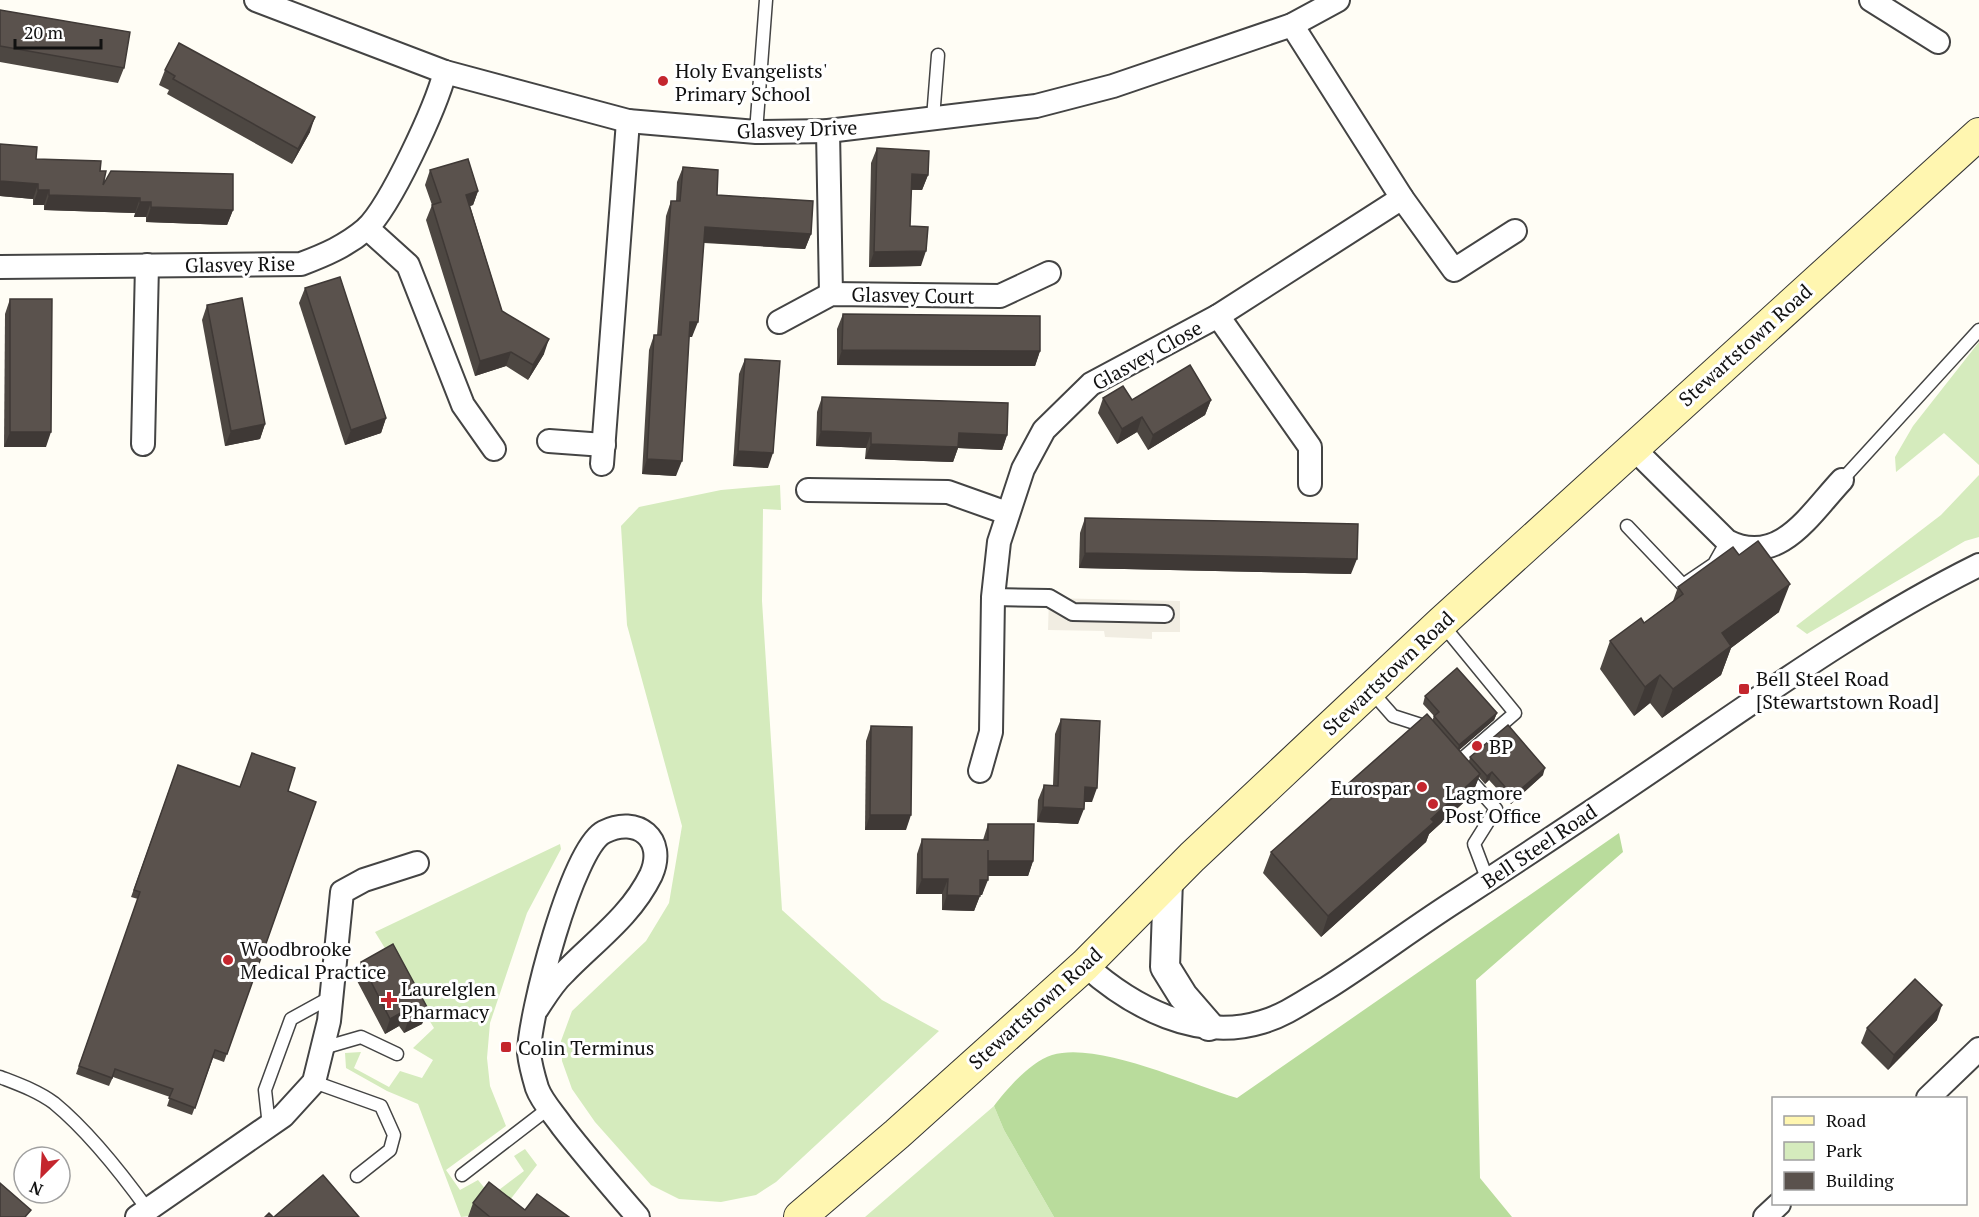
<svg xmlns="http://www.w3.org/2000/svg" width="1979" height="1217" font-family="'PT Serif',serif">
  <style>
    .green { fill: #d5ebbd }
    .forest { fill: #b9dc9c }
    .plaza { fill: #f1ede2 }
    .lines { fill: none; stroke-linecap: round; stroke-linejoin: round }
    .service-casing { stroke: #444; stroke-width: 15 }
    .pedestrian-casing { stroke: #444; stroke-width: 20 }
    .minor-casing { stroke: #444; stroke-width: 26 }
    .tertiary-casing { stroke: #444; stroke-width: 32 }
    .secondary-casing { stroke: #333; stroke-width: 34 }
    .service { stroke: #fff; stroke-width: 12 }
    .pedestrian { stroke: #fff; stroke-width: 16 }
    .minor { stroke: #fff; stroke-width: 22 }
    .tertiary { stroke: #fff; stroke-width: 28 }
    .secondary { stroke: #fff6b0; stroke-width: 32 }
    .wall { fill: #4d4742 }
    .shaded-wall { fill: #3f3936 }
    .building { fill: #5a524d; stroke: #3f3936; stroke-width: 1.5 }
    .poi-dot { fill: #c4262e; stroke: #fff; stroke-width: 2 }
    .labels { text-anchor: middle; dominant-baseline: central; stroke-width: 6; stroke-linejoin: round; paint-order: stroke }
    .poi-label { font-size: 20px; fill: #111; stroke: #fff; text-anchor: start }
    .street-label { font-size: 20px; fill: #111; stroke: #fff }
  </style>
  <rect width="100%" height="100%" fill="#fffdf5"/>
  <g class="green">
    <path d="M1979,342v123l-35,-32 -48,39 -1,-15 18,-31z"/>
    <path d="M1979,475v62l-14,4 -158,93 -11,-8 145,-111z"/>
    <path d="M780,485l1,25 -18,-1 -1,92 20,309 100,90 57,31 -163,151 -20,13 -35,7 -42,-3 -28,-14 -56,-63 -23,-33 -10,-28 -1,-20 11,-30 74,-70 23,-38 13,-77 -55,-201 -6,-99 18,-19 82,-17z"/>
    <path d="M560,844l1,5 -34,64 -37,110 -3,35 3,28 16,40 -60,44 14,20 18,-10 13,16 33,-25 -10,-15 11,-7 12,16 -37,48 -39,4 -43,-113 -31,-13 -41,-23 -1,-15 16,-1 -7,16 35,19 11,-16 22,7 11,-18 -20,-12 21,-20 -59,-96z"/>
    <path d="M994,1106l10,24 50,87h-189z"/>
  </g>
  <path class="forest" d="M1619,833l4,19 -147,128 4,198 32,39h-458l-50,-87 -10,-24c13,-17 36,-44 58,-51 46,-14 137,29 185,43z"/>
  <path class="plaza" d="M1049,598l131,3v31h-28v7l-47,-2 -1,-6 -56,-1z"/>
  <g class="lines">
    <g class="service-casing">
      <g id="service">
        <path d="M933,118l5,-63"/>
        <path d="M756,132l10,-132"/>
        <path d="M1842,480l137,-150"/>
        <path d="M1627,526l56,59 31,-21 13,-23"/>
        <path d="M1442,624l73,89 -59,51 -3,-3"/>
        <path d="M1371,691l22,25 28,9 7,8"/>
        <path d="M1465,774l31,35 -22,35 14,37"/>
        <path d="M323,1048l38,-11 36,17"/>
        <path d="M0,1077c18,7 38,14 54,26 34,28 68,71 94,107"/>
        <path d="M314,1082l67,24 13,29 -4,15 -33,26"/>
        <path d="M269,1126l-4,-36 26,-71 40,-22"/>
        <path d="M462,1175l87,-67"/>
      </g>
    </g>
    <g class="pedestrian-casing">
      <path id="pedestrian" d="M993,597l56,1 24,14 92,2"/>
    </g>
    <g class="minor-casing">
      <g id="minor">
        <path d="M256,0l189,72 183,49 128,11 72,-1 208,-25 77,-20 179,-61 46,-25"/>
        <path d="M1871,0l67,42"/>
        <path d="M1292,25l110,173 52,72 61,-39"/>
        <path d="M828,131l3,163"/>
        <path d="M367,228l41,37 55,140 31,44"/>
        <path d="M0,267l301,-3c24,-9 45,-18 65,-35 25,-24 70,-122 79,-157"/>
        <path d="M1218,316l92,131v37"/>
        <path d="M779,322l52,-28 169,2 49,-23"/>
        <path d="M549,441l55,4"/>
        <path d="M143,444l4,-179"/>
        <path d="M1632,447l95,94c52,27 83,-27 115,-61"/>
        <path d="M602,464l26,-343"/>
        <path d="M808,490l140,2 59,21"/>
        <path d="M980,771l11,-39 2,-135 6,-55 24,-73 21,-39 47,-46 127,-68 184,-118"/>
        <path d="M1085,965c47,42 112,77 177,57 24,-7 44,-22 65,-34 46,-29 89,-62 135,-91 78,-51 155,-102 232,-155 92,-63 184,-127 285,-177"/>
        <path d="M537,1009c8,-12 16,-26 27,-36 31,-32 67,-57 87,-98 16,-36 -14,-60 -47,-43 -32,16 -75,184 -75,221 1,10 5,25 8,35 5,14 17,26 25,38 24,31 50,61 76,91"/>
        <path d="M1928,1098l51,-49"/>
        <path d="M137,1217l146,-101 31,-34 15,-61 13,-129 22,-12 53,-17"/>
        <path d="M1765,1217l14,-13"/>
      </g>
    </g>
    <g class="tertiary-casing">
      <path id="tertiary" d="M1168,880l-3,87 18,29 26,30"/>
    </g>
    <g class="secondary-casing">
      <path id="secondary" d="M800,1217l97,-83 188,-169 107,-108 249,-234 538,-489"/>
    </g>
    <use href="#service" class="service"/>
    <use href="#pedestrian" class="pedestrian"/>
    <use href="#minor" class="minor"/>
    <use href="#tertiary" class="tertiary"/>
    <use href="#secondary" class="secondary"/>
  </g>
  <g class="wall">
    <path d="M0,10l124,58 -6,15 -118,-21z"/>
    <path d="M165,70l145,62 -18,32 -125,-70 2,-4 -10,-5z"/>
    <path d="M0,144l36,15 64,12 3,14 130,25 -6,15 -81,-3v-5h-12l1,-4 -91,-3v-5h-11v-6l-33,-3z"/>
    <path d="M877,148l51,27 -6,15h-11l-1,36 11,40 -52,1 2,-104z"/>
    <path d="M683,167l34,28 94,39 -6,15 -101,-6 -12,94h-3l-13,139 -34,-2 7,-124 5,-15h3l9,-119 5,-15h5l1,-19z"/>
    <path d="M430,170l48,21 -5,14 -3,1 32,105 42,43 -16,26 -22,-14 -31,10 -49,-156 6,-15 -7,-20z"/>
    <path d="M305,288l81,130 -5,15 -36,12 -46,-142z"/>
    <path d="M10,299l36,148h-42l1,-133z"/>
    <path d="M207,305l58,119 -5,15 -35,7 -23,-126z"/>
    <path d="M843,314l197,37 -5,15 -198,-1v-36z"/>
    <path d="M745,359l23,109 -35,-2 6,-92z"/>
    <path d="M822,397l185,38 -5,15 -44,-2 -5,14 -88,-3 1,-11 -50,-2 1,-34z"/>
    <path d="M1103,398l29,2h79l-6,15 -57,35 -11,-18 -20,12 -19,-31z"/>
    <path d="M1085,518l266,56 -272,-6 1,-35z"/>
    <path d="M1678,587l101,25 -48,36 -10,27 -59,43 -12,-15 -16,13 -34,-47 10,-28 34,-18 29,-22z"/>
    <path d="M1425,696l72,17 -3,7 -35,30 10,12 1,-5 73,18 -32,29 -22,-24 -4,4 -6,-7 -7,18 -43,39 -3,8 -105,95 -58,-64 8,-21 161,-131 2,-5 -11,-12z"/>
    <path d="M1061,719l31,83h-8l-6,22 -41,-2 1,-22 6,-15h9l2,-51z"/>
    <path d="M871,726l35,104h-41l1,-89z"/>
    <path d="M178,765l62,22 48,4 28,11 -92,260 -11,-4 -21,57 -25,-9 3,-9 -43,-15 -14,-5 -4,9 -33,-12 62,-175 -7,-2z"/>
    <path d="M988,824l45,37 -5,15h-40l-6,19h-2l-6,16 -32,-1v-16h-26l1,-40 5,-15 61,1z"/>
    <path d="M361,962l67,47 -6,15 -18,9 -5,-7 -14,8 -30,-57z"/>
    <path d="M1937,1020l-49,50 -27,-27 6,-15z"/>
    <path d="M473,1203l52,7 44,7h-101z"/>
  </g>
  <g class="shaded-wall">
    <path d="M315,117l-5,15 -18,32 6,-15z"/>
    <path d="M912,174l16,1 -6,15 -15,-1z"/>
    <path d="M0,181l38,3 -5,15 -33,-3z"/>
    <path d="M38,190h11l-5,15h-11z"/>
    <path d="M478,191l-5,14 -12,4 5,-14z"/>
    <path d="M49,195l91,3 -5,15 -91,-3z"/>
    <path d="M140,202h11l-5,15h-12z"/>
    <path d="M151,207l82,3 -6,15 -81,-3z"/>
    <path d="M705,227l106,7 -6,15 -105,-7z"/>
    <path d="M926,251l-5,15 -52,1 5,-15z"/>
    <path d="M690,322h8l-6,15h-8z"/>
    <path d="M549,339l-5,15 -16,26 5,-15z"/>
    <path d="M842,350l198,1 -5,15 -198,-1z"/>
    <path d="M511,352l-5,14 -31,10 5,-15z"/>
    <path d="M1211,400l-6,15 -57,35 5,-15z"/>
    <path d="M1142,417l-5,15 -20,12 5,-15z"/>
    <path d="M386,418l-5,15 -36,12 6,-15z"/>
    <path d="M265,424l-5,15 -35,7 6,-15z"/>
    <path d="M821,431l50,2 -5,15 -50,-2z"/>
    <path d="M10,432h41l-5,15h-42z"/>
    <path d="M959,433l48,2 -5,15 -44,-2 -5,14 -88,-3 6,-15z"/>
    <path d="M738,451l35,2 -5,15 -35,-2z"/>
    <path d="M647,459l35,2 -6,15 -34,-2z"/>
    <path d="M1085,553l272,6 -6,15 -272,-6z"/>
    <path d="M1790,584l-11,28 -48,36 -10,27 -59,43 11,-29 49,-56z"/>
    <path d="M1660,675l-10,28 -16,13 11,-29z"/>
    <path d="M1497,713l-3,7 -37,32 2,-7z"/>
    <path d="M1545,768l-2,7 -32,29 2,-8z"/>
    <path d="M1492,772l-3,8 -4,4 2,-8z"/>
    <path d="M1480,774l-8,21 -43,39 -3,8 -105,95 7,-21z"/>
    <path d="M1085,787l12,1 -5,14h-13z"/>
    <path d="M1043,807l41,2 -6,15 -41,-2z"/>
    <path d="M870,815h41l-5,15h-41z"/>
    <path d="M988,861h45l-5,15h-46z"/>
    <path d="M922,879h26l-6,15h-26z"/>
    <path d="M980,880h8l-6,15h-8z"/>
    <path d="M947,895l33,1 -6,15 -32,-1z"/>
    <path d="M1942,1005l-5,15 -49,50 6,-15z"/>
    <path d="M428,1009l-6,15 -18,9 5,-15z"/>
    <path d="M404,1011l-5,15 -14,8 5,-15z"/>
  </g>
  <g class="building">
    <path d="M0,10l130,22 -6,36 -124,-22z"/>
    <path d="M179,43l136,74 -17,32 -125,-70 2,-3 -10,-6z"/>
    <path d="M0,144l37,3 -1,12 65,2 -1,10h6l-3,14 8,-14 122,3v36l-82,-3v-5h-11v-4l-91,-3v-5h-11v-6l-38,-3z"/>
    <path d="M877,148l52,3 -1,24 -16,-1 -2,52 18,1 -2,24 -52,1z"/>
    <path d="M468,159l10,32 -12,4 36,116 47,28 -16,26 -22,-13 -31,9 -48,-156 9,-3 -11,-32z"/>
    <path d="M683,167l35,3 -1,25 96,6 -2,33 -106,-7 -7,95h-8l-8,139 -35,-2 7,-124h7l10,-134h9z"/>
    <path d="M340,277l46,141 -35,12 -46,-142z"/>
    <path d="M242,298l23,126 -34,7 -24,-126z"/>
    <path d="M10,299h42l-1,133h-41z"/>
    <path d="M843,314l197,2v35l-198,-1z"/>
    <path d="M745,359l35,2 -7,92 -35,-2z"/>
    <path d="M1190,365l21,35 -58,35 -11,-18 -20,12 -19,-31 20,-12 9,14z"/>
    <path d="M822,397l186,6 -1,32 -48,-2 -1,14 -87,-3v-11l-50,-2z"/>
    <path d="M1085,518l273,6 -1,35 -272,-6z"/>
    <path d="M1758,541l32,43 -68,49 9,13 -58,43 -13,-14 -15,12 -35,-46 31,-23 3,5 39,-29 -5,-7 55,-40 6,8z"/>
    <path d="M1457,668l40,45 -38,32 -25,-29 5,-4 -14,-16z"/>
    <path d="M1427,714l53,60 -49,45 3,3 -106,94 -57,-64z"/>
    <path d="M1061,719l39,2 -3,67 -12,-1 -1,22 -41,-2 1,-22 14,1z"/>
    <path d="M1508,725l37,43 -32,28 -21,-24 -5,4 -17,-19z"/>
    <path d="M871,726l41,1 -1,88h-41z"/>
    <path d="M252,753l43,15 -7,23 28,11 -89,252 -12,-4 -20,58 -26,-10 4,-9 -44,-15 -14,-5 -3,9 -33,-12 61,-174 -6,-2 44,-125 62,22z"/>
    <path d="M988,824h46l-1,37h-45v-11v30h-8v16l-33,-1 1,-16h-26v-40l66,1z"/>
    <path d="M393,944l35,65 -19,9 -5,-7 -14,8 -29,-57z"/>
    <path d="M1915,979l27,26 -48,50 -27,-27z"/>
    <path d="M323,1175l36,42h-85z"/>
    <path d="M489,1182l36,28 12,-16 32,23h-79l-17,-14z"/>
    <path d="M0,1183l31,27 -6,7h-25z"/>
    <path d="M269,1213l4,4h-8z"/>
  </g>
  <g class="poi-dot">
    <circle cx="663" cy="81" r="6"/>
    <rect x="1738" y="683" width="12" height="12" rx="3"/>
    <circle cx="1477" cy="746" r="6"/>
    <circle cx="1422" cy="787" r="6"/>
    <circle cx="1433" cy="804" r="6"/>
    <circle cx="228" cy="960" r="6"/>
    <path d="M386 991h6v6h6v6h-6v6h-6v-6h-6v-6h6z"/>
    <rect x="500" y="1041" width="12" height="12" rx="3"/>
  </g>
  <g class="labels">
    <g class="poi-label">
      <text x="675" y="70">Holy Evangelists'<tspan x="675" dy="23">Primary School</tspan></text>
      <text x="1756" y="678">Bell Steel Road<tspan x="1756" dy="23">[Stewartstown Road]</tspan></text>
      <text x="1489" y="746">BP</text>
      <text x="1410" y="787" text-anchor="end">Eurospar</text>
      <text x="1445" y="792">Lagmore<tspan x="1445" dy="23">Post Office</tspan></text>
      <text x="240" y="948">Woodbrooke<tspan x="240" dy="23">Medical Practice</tspan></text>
      <text x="401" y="988">Laurelglen<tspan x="401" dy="23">Pharmacy</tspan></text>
      <text x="518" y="1047">Colin Terminus</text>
    </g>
    <g class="street-label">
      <text transform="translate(797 129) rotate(-2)">Glasvey Drive</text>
      <text transform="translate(240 264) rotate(-1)">Glasvey Rise</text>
      <text transform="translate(913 295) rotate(1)">Glasvey Court</text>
      <text transform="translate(1745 345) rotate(-42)">Stewartstown Road</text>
      <text transform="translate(1147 355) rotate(-29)">Glasvey Close</text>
      <text transform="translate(1388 673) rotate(-43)">Stewartstown Road</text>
      <text transform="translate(1539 846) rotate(-34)">Bell Steel Road</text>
      <text transform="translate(1035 1008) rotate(-42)">Stewartstown Road</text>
    </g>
  </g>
  <rect x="1772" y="1097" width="195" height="108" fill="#ffffff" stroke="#a0a0a0" stroke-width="1.5"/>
  <rect x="1784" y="1116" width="30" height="9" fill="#fff6b0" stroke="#a0a0a0" stroke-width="1.5"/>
  <text x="1826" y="1127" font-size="18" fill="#111111">Road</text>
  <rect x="1784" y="1142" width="30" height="18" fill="#d5ebbd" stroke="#a0a0a0" stroke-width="1.5"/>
  <text x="1826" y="1157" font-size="18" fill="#111111">Park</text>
  <rect x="1784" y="1172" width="30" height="18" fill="#5a524d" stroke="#a0a0a0" stroke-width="1.5"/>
  <text x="1826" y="1187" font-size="18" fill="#111111">Building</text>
  <g transform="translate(42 1175) rotate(204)"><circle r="28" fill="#ffffff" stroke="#a0a0a0" stroke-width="1.5"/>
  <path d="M0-4.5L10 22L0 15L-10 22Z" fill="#c4262e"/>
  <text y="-9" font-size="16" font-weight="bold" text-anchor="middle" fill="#111111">N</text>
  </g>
  <path d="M15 39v9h86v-9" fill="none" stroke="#111111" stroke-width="3"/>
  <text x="24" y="39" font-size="18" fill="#111111" stroke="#ffffff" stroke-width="4.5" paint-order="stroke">20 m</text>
</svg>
